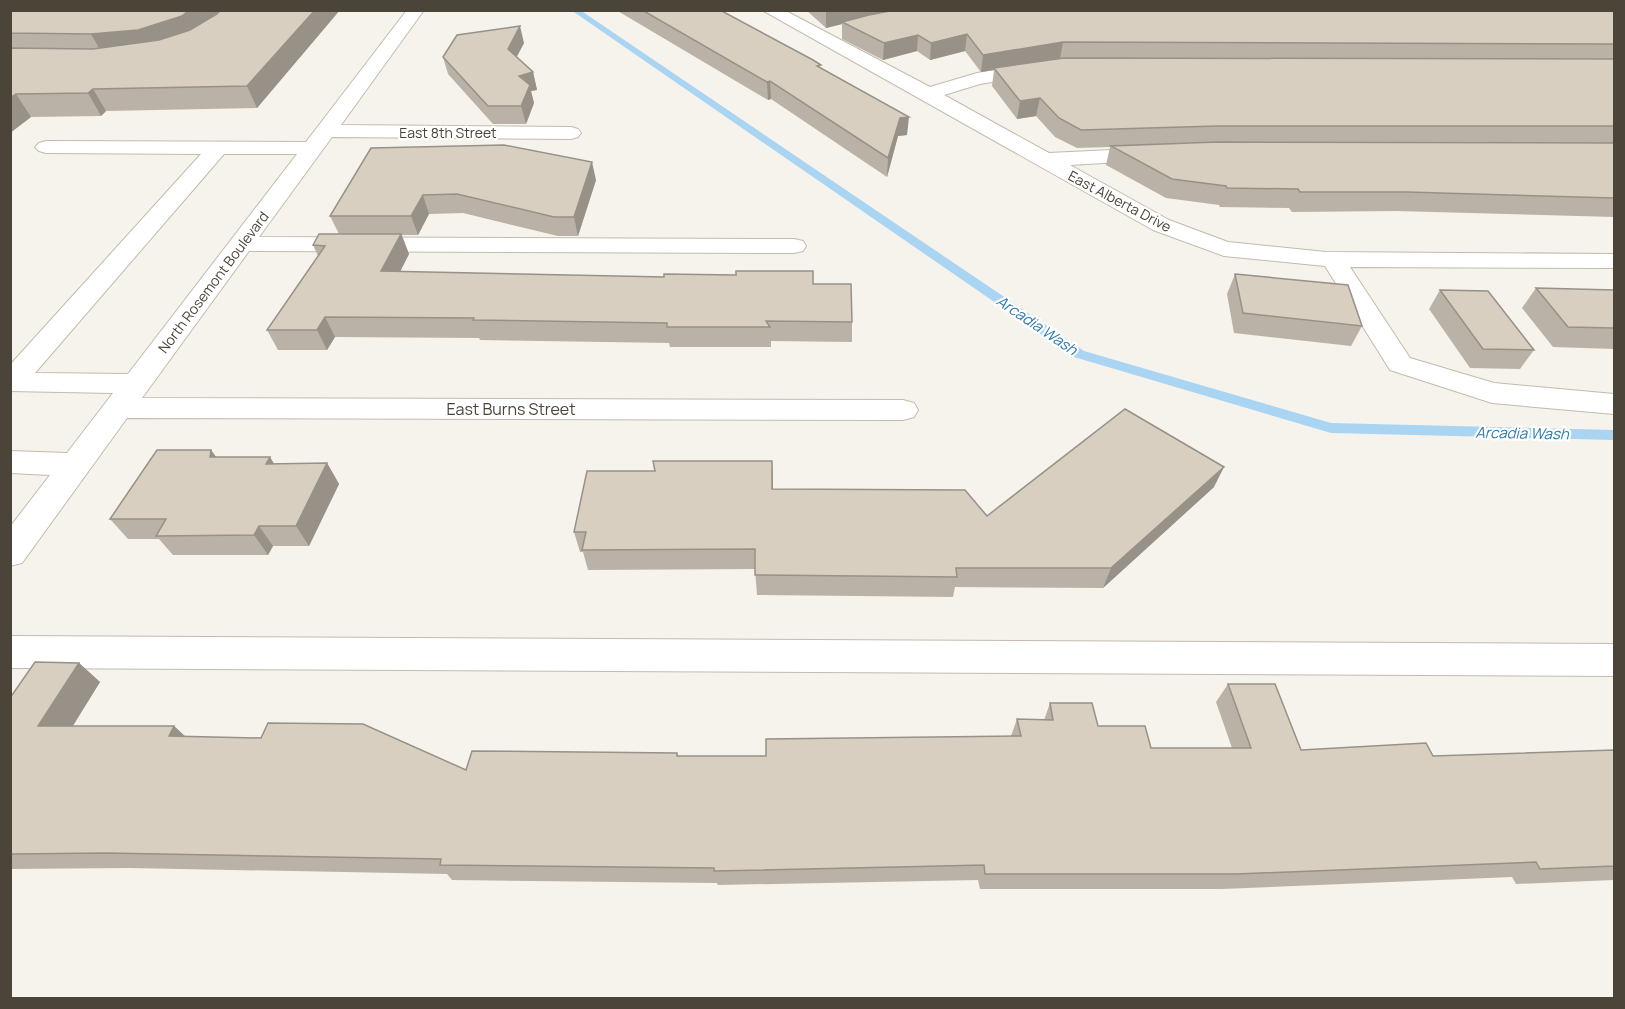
<svg xmlns="http://www.w3.org/2000/svg" width="1625" height="1009" font-family="Manrope,sans-serif">
  <style>
    .lines { fill: none; stroke-linecap: round; stroke-linejoin: round }
    .stream { fill: #a9d4f2; fill-rule: evenodd }
    .minor-casing { stroke: #c2bbae; stroke-width: 2 }
    .minor { fill: #fff; fill-rule: evenodd }
    .wall { fill: #bab2a6 }
    .shaded-wall { fill: #979187 }
    .building { fill: #d8cfc1; stroke: #979187; stroke-width: 1.5 }
    .labels { text-anchor: middle; dominant-baseline: central; stroke-width: 4.5; stroke-linejoin: round; paint-order: stroke }
    .far-street-label { font-size: 14px; fill: #4b4439; stroke: #fff }
    .far-water-label { font-size: 15px; font-style: italic; fill: #2e7ab2; stroke: #fff }
    .street-label { font-size: 16px; fill: #4b4439; stroke: #fff }
  </style>
  <rect width="100%" height="100%" fill="#f6f3ec"/>
  <g class="lines">
    <path class="stream" d="M571,10h9l504,341 247,72 283,7v10l-283,-7 -257,-76z"/>
    <g class="minor-casing">
      <g id="minor">
        <path d="M407,10h17l-83,115 230,2 7,2 3,4 -3,4 -7,2 -239,-2 -73,100 535,2 9,2 3,5 -3,5 -9,2 -545,-2 -107,147 761,2 11,3 4,7 -4,7 -11,3 -776,-2 -105,145 -12,3v-39l40,-52 -40,-2v-22l57,2 46,-60 -103,-2v-26l191,-211 -155,-1 -7,-2 -4,-4 4,-4 7,-2 260,1zM224,154h73l-169,220 -93,-1z"/>
        <path d="M762,10h22l146,77 47,-14 60,-10 7,2 2,4 -2,4 -64,11 -36,11 105,58 105,-5 8,1 3,5 -3,5 -8,1 -84,5 99,55 59,22 98,10 288,2v14l-264,-1 60,91 84,25 120,11v20l-122,-11 -102,-33 -65,-104 -101,-10 -71,-26z"/>
        <path d="M10,636l1604,8v32l-1604,-8z"/>
      </g>
    </g>
    <use href="#minor" class="minor"/>
  </g>
  <g class="wall">
    <path d="M10,10h330l-83,98 -151,3 -5,5 -70,1 -21,16z"/>
    <path d="M616,10h104l101,58 86,67 -9,1 -11,41 -116,-78 -3,1z"/>
    <path d="M806,10h808v207l-218,-6 -104,1 -3,-4 -69,-1 -1,-2 -53,-7 -60,-33 4,-18 -33,1 -22,-11 -19,-21 -19,3 -25,-33 2,-16 -13,2 -16,-21 -35,9 -13,-9 -34,9 -41,-21v-15l-16,4z"/>
    <path d="M524,43l-8,14 17,15 4,18 -6,1 3,12 -8,21h-33l-45,-50 -5,-17z"/>
    <path d="M371,148l225,32 -18,56h-20l-95,-23 -34,1 -11,21h-16l7,19 -9,18 413,12 39,38v20l-81,-1v6h-101l-1,-4 -189,-3 -1,-2 -144,-1 -8,13h-49l-11,-20 51,-74 -5,-11 26,-11 -9,-18z"/>
    <path d="M1235,274l127,52 -11,20 -117,-13 -7,-39z"/>
    <path d="M1536,288l78,2v59l-61,-2 -31,-39z"/>
    <path d="M1440,290l94,60 -14,19 -50,-1 -41,-59z"/>
    <path d="M217,457l57,7 53,-1 12,21 -30,62h-36l-5,9h-95l-14,-16h-31l-18,-20z"/>
    <path d="M772,461l1,28 214,27 227,-29 -111,101 -148,-1 -2,10 -196,-2 -2,-26 -167,1 -5,-18h-3l-6,-20z"/>
    <path d="M79,663l21,19 -27,44h101l12,11 280,33 211,-17 1,3h88l245,-20 6,-17 27,1 6,-17 48,23 53,22h81l-16,-46 12,-18 73,66 132,6 181,-6v130l-98,4 -4,-7 -290,12h-242l-2,-9 -260,5 -1,-2 -265,-3 -5,-6 -317,-6 -120,1v-171z"/>
  </g>
  <g class="shaded-wall">
    <path d="M189,10h37l-77,41 -46,4 -12,-21z"/>
    <path d="M315,10h25l-83,98 -10,-22z"/>
    <path d="M830,10h59v3l-47,9v2l-16,4v-16z"/>
    <path d="M520,26l4,17 -12,23 -4,-17z"/>
    <path d="M967,34l-2,17 -35,9 1,-17z"/>
    <path d="M918,35l-1,16 -34,9 1,-17z"/>
    <path d="M1063,42l-3,17 -79,13 2,-17z"/>
    <path d="M533,72l4,18 -6,1 3,12 -8,21 -5,-18 -2,-30z"/>
    <path d="M770,81l1,18 -3,1 -1,-18z"/>
    <path d="M93,89l13,22 -5,5 -13,-23z"/>
    <path d="M16,94l15,23 -21,16v-35z"/>
    <path d="M1040,98l-4,18 -19,3 3,-18z"/>
    <path d="M909,117l-2,18 -9,1 -11,41 1,-19 12,-40z"/>
    <path d="M592,162l4,18 -18,56 -4,-19z"/>
    <path d="M423,195l6,19 -11,21 -7,-19z"/>
    <path d="M401,234l8,20 -19,37 -9,-20z"/>
    <path d="M325,317l10,20 -8,13 -10,-20z"/>
    <path d="M211,450l15,20 -16,-13z"/>
    <path d="M270,457l12,20 -16,-13z"/>
    <path d="M772,461l1,20v27l-1,-19z"/>
    <path d="M327,463l12,21 -30,62 -13,-20z"/>
    <path d="M1224,467l-10,20 -111,101 8,-20z"/>
    <path d="M259,526l14,20 -5,9 -14,-20z"/>
    <path d="M79,663l21,19 -38,61 -24,-17z"/>
    <path d="M174,726l19,18 -24,-8z"/>
  </g>
  <g class="building">
    <path d="M10,10h179l-7,6 -44,14 -47,4 -81,-1z"/>
    <path d="M221,10h94l-68,76 -154,3 -5,4 -72,1 -6,4v-50l83,1 66,-9 31,-10 27,-16z"/>
    <path d="M642,10h78l93,50 8,5 -4,1 92,51 -9,1 -12,40 -118,-77 -3,1z"/>
    <path d="M895,10h719v34l-551,-2 -80,13 -16,-21 -36,9 -13,-8 -34,8 -42,-21 27,-7z"/>
    <path d="M520,26l-12,23 25,23 -14,4 11,9 -9,21h-33l-45,-49 14,-22z"/>
    <path d="M1064,58l550,1v67h-397l-136,4 -22,-12 -19,-20 -20,3 -26,-33z"/>
    <path d="M1217,142l397,1v55l-207,-6h-107l-2,-3 -71,-1 -1,-2 -54,-7 -61,-33z"/>
    <path d="M504,145l88,17 -18,55h-20l-97,-23 -34,1 -12,21h-81l41,-68z"/>
    <path d="M319,234h82l-20,37 283,6v-3l72,1v-4h77v13h38l1,38 -86,-1 4,6h-103v-4l-194,-3 1,-2 -149,-1 -8,13h-50l58,-84 -12,-1z"/>
    <path d="M1235,274l113,11 14,41 -119,-13z"/>
    <path d="M1536,288l78,2v38l-46,-1z"/>
    <path d="M1440,290l48,1 46,59 -51,-1z"/>
    <path d="M1125,409l99,58 -113,101h-155l1,9 -202,-2v-26l-173,1 4,-18h-12l13,-61h68l-2,-10h119v28l193,1 22,26z"/>
    <path d="M157,450h54l-1,7h60l-4,7 61,-1 -31,63h-37l-5,9 -98,1 10,-17h-56z"/>
    <path d="M35,662l44,1 -41,63h136l-5,10 92,2 7,-15 95,1 103,46 6,-19 205,2v3h89v-17l255,-3 -4,-17 36,1 -3,-17h42l6,23h47l6,22h100l-23,-64h47l26,66 125,-7 7,13 181,-6v116l-74,3 -4,-7 -300,12h-251l-1,-9 -270,6v-3l-274,-3 1,-6 -335,-6 -96,1v-156z"/>
  </g>
  <g class="labels">
    <g class="far-street-label">
      <text x="448" y="132">East 8th Street</text>
      <text transform="translate(1120 201) rotate(28)">East Alberta Drive</text>
      <text transform="translate(213 282) rotate(-53)">North Rosemont Boulevard</text>
    </g>
    <g class="far-water-label">
      <text transform="translate(1037 325) rotate(34)">Arcadia Wash</text>
      <text transform="translate(1522 433) rotate(1)">Arcadia Wash</text>
    </g>
    <g class="street-label">
      <text x="511" y="409">East Burns Street</text>
    </g>
  </g>
  <rect width="1625" height="1009" fill="none" stroke="#4b4439" stroke-width="24"/>
</svg>
